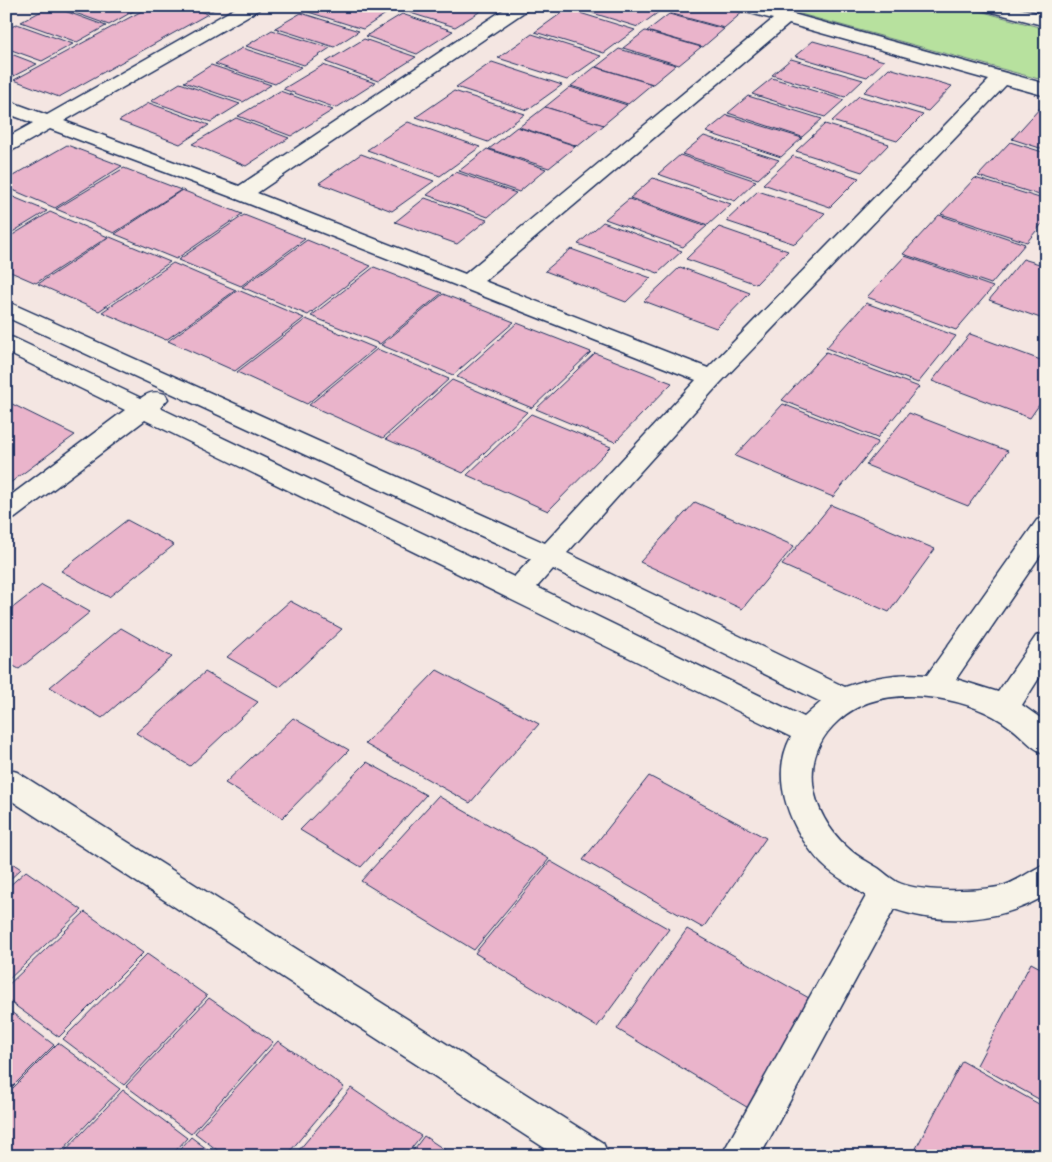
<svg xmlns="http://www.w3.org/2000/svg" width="1052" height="1162" font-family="'Patrick Hand',sans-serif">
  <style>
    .green { fill: #b7e19e; stroke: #69887e }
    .building { fill: #eab4cb; stroke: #1b2f5e }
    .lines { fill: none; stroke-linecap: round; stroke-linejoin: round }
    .street-casing { stroke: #1b2f5e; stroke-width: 3 }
    .street { fill: #f7f3e8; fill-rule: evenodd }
  </style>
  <rect width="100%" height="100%" fill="#f4e6e2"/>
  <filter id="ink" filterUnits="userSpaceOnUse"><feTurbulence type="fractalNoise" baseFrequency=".02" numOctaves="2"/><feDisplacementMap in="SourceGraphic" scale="10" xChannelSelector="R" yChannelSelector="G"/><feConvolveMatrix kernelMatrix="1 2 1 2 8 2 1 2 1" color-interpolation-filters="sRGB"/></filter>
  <g filter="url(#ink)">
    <path class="green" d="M771,6h190l85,23v52z"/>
    <g class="building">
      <path d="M51,6l55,20 -29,16 -56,-20z"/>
      <path d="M56,6h74l7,3 -28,16z"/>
      <path d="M151,6h33l24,8 -149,83 -45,-17z"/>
      <path d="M196,6h24l-9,5z"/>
      <path d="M312,6h51l24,7 -24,16 -58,-18z"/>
      <path d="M366,6h32l-10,7z"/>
      <path d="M412,6h77l-34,21 -51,-16z"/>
      <path d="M570,6h97l-29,21z"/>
      <path d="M677,6h48l19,5 -20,17 -55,-15z"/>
      <path d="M567,9l68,21 -31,23 -69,-21z"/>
      <path d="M301,13l58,18 -25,16 -59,-19z"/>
      <path d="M402,14l51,17 -36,23 -51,-18z"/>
      <path d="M669,14l55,15 -21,18 -56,-16z"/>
      <path d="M17,24l56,20 -31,17 -36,-13v-18z"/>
      <path d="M272,30l58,18 -26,17 -58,-19z"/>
      <path d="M645,31l56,16 -22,18 -56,-17z"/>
      <path d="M532,34l69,22 -34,24 -69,-22z"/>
      <path d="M364,39l52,18 -38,24 -52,-19z"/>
      <path d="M813,41l71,20 -17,16 -72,-21z"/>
      <path d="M242,48l59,19 -26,17 -60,-20z"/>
      <path d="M619,49l57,16 -23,19 -57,-17z"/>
      <path d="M6,52l31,12 -31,16z"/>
      <path d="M791,59l72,21 -18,17 -73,-22z"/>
      <path d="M492,62l70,23 -35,25 -71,-23z"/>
      <path d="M211,65l60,20 -28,17 -59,-20z"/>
      <path d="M323,65l52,18 -39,25 -53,-19z"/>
      <path d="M595,67l57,17 -24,20 -57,-18z"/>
      <path d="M889,68l63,18 -24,25 -64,-19z"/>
      <path d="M772,78l72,22 -19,17 -73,-23z"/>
      <path d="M180,83l60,21 -29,18 -60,-21z"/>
      <path d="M570,87l57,18 -24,20 -58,-18z"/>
      <path d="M280,91l53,19 -42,26 -53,-20z"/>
      <path d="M454,91l71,23 -37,28 -72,-25z"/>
      <path d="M748,96l74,23 -20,18 -74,-24z"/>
      <path d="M859,96l64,19 -26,26 -65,-20z"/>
      <path d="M149,103l60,22 -29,19 -61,-23z"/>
      <path d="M545,107l59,18 -26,21 -59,-19z"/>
      <path d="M1041,107l5,2v41l-34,-11z"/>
      <path d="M727,115l75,23 -21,19 -75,-25z"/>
      <path d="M236,118l53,20 -43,28 -54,-22z"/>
      <path d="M408,122l72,25 -40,29 -73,-26z"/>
      <path d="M825,124l64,20 -27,28 -66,-21z"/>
      <path d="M517,127l59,19 -27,22 -60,-19z"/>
      <path d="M704,136l75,24 -21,19 -76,-25z"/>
      <path d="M1010,142l36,11v44l-68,-21z"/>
      <path d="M67,145l55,21 -67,42 -49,-21v-7z"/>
      <path d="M487,149l59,20 -27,23 -60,-21z"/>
      <path d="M361,154l73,27 -42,30 -73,-28z"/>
      <path d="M680,155l76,26 -21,20 -77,-27z"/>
      <path d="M793,156l66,22 -29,29 -67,-23z"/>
      <path d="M124,168l57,22 -67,43 -58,-24z"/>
      <path d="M456,172l60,21 -28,24 -61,-22z"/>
      <path d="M653,178l78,26 -23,21 -78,-27z"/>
      <path d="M975,178l71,22v19l-19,23 -86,-28z"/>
      <path d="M182,190l60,24 -66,45 -61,-25z"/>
      <path d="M758,191l67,22 -30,31 -69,-23z"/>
      <path d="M6,194l41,17 -41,25z"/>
      <path d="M425,198l62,22 -30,24 -62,-22z"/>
      <path d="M629,199l78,27 -24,21 -78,-28z"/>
      <path d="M50,212l58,25 -72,46 -30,-13v-31z"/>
      <path d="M244,215l61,24 -64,47 -63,-26z"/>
      <path d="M939,215l86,29 -34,40 -88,-30z"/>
      <path d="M603,222l79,29 -24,22 -80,-29z"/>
      <path d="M719,227l69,24 -32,33 -70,-25z"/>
      <path d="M110,237l60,25 -71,49 -61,-27z"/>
      <path d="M307,240l64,26 -63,49 -66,-28z"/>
      <path d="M571,249l80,29 -25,24 -81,-31z"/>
      <path d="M905,256l88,31 -37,43 -89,-33z"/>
      <path d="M1023,259l23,7v54l-57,-20z"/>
      <path d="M173,263l63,27 -70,50 -64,-28z"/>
      <path d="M374,267l68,26 -62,51 -69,-28z"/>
      <path d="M680,267l70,26 -34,35 -72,-27z"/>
      <path d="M238,290l66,28 -69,53 -67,-30z"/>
      <path d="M443,294l71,28 -61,53 -72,-30z"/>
      <path d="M866,303l90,33 -38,47 -92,-35z"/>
      <path d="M306,319l69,29 -68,56 -70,-32z"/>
      <path d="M517,323l74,29 -59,56 -75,-31z"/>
      <path d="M970,334l76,28v33l-16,23 -98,-37z"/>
      <path d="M377,349l72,30 -66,59 -74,-33z"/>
      <path d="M826,352l93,35 -42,51 -95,-38z"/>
      <path d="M595,353l77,30 -57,59 -79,-33z"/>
      <path d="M452,380l75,32 -64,61 -77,-34z"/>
      <path d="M6,401l69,34 -69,51z"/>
      <path d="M783,404l95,38 -45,55 -98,-41z"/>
      <path d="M909,413l99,38 -40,55 -102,-41z"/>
      <path d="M531,414l80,33 -63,64 -81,-36z"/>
      <path d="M695,502l99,44 -52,63 -102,-47z"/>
      <path d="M831,505l104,44 -46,63 -107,-47z"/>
      <path d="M127,520l47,25 -65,52 -48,-26z"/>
      <path d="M42,585l48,27 -71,57 -13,-7v-49z"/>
      <path d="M290,601l52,28 -62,58 -53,-30z"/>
      <path d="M121,628l51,29 -70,61 -52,-31z"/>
      <path d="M437,670l102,54 -69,79 -105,-59z"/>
      <path d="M205,672l53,30 -68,64 -54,-33z"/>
      <path d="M293,718l56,32 -67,68 -57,-35z"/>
      <path d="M367,762l59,33 -65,72 -61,-37z"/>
      <path d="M649,776l117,62 -63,90 -120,-68z"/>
      <path d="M438,796l111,63 -75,91 -113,-69z"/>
      <path d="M6,859l15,10 -15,14z"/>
      <path d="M550,861l119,68 -72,98 -122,-74z"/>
      <path d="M26,871l56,39 -76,72v-93z"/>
      <path d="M85,912l58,41 -84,84 -53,-38v-12z"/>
      <path d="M687,929l129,73 -66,107 -133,-80z"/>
      <path d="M147,954l60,42 -83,89 -61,-46z"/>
      <path d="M1031,963l15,8v132l-69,-38z"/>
      <path d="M209,998l64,44 -82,92 -65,-48z"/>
      <path d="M6,1008l48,37 -48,48z"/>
      <path d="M278,1041l66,46 -58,69h-61l-30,-23z"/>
      <path d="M58,1043l62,46 -63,67h-51v-61z"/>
      <path d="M962,1061l84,47v48h-134z"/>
      <path d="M351,1088l70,48 -16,20h-111z"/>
      <path d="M123,1090l64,48 -16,18h-111z"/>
      <path d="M424,1136l30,20h-45z"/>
      <path d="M191,1137l25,19h-42z"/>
    </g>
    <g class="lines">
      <g class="street-casing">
        <g id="street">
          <path d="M239,6h22l-3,4 -194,111 175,65 270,-180h21l-3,4 -270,183 208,81 308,-255 -35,-9 -3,-4h29l282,78v12l-40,-11 -286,298 -153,170 278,134c27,-10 53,-15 82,-12l110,-155 9,-3v30l-90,132 42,13 38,-56 10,-3v34l-24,38 24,17v32c-15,-5 -23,-18 -36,-27 -21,-16 -47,-25 -73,-29 -36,-5 -72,-2 -99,23 -41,37 -28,92 9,126 9,9 21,15 31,21 7,5 12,10 19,14 22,11 77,9 101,5 17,-3 32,-17 48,-23v31c-44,27 -103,31 -152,14l-134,247h-39l145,-260c-14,-11 -31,-19 -44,-32 -30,-32 -54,-84 -31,-127l-646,-317 -130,98 -9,3v-22l119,-89 -119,-58v-16l8,2 127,60c8,-6 14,-7 24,-4l3,5 -8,9 354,169 17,-18 -525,-242v-16l539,242 151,-163 -462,-182 -184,-69 -37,21 -7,2v-14l27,-15 -27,-10v-13l41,15zM789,24l200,56 -281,288 -224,-87zM553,569l268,133 -17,15 -267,-130z"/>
          <path d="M981,6h30l35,9v11l-62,-16z"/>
          <path d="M6,769l11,3 586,371 6,13h-52l-551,-359z"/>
        </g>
      </g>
      <use href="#street" class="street"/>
    </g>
  </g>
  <rect width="1052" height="1162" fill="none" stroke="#f7f3e8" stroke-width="25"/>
  <rect x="12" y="12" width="1027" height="1137" fill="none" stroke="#1b2f5e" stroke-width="2" filter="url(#ink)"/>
</svg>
